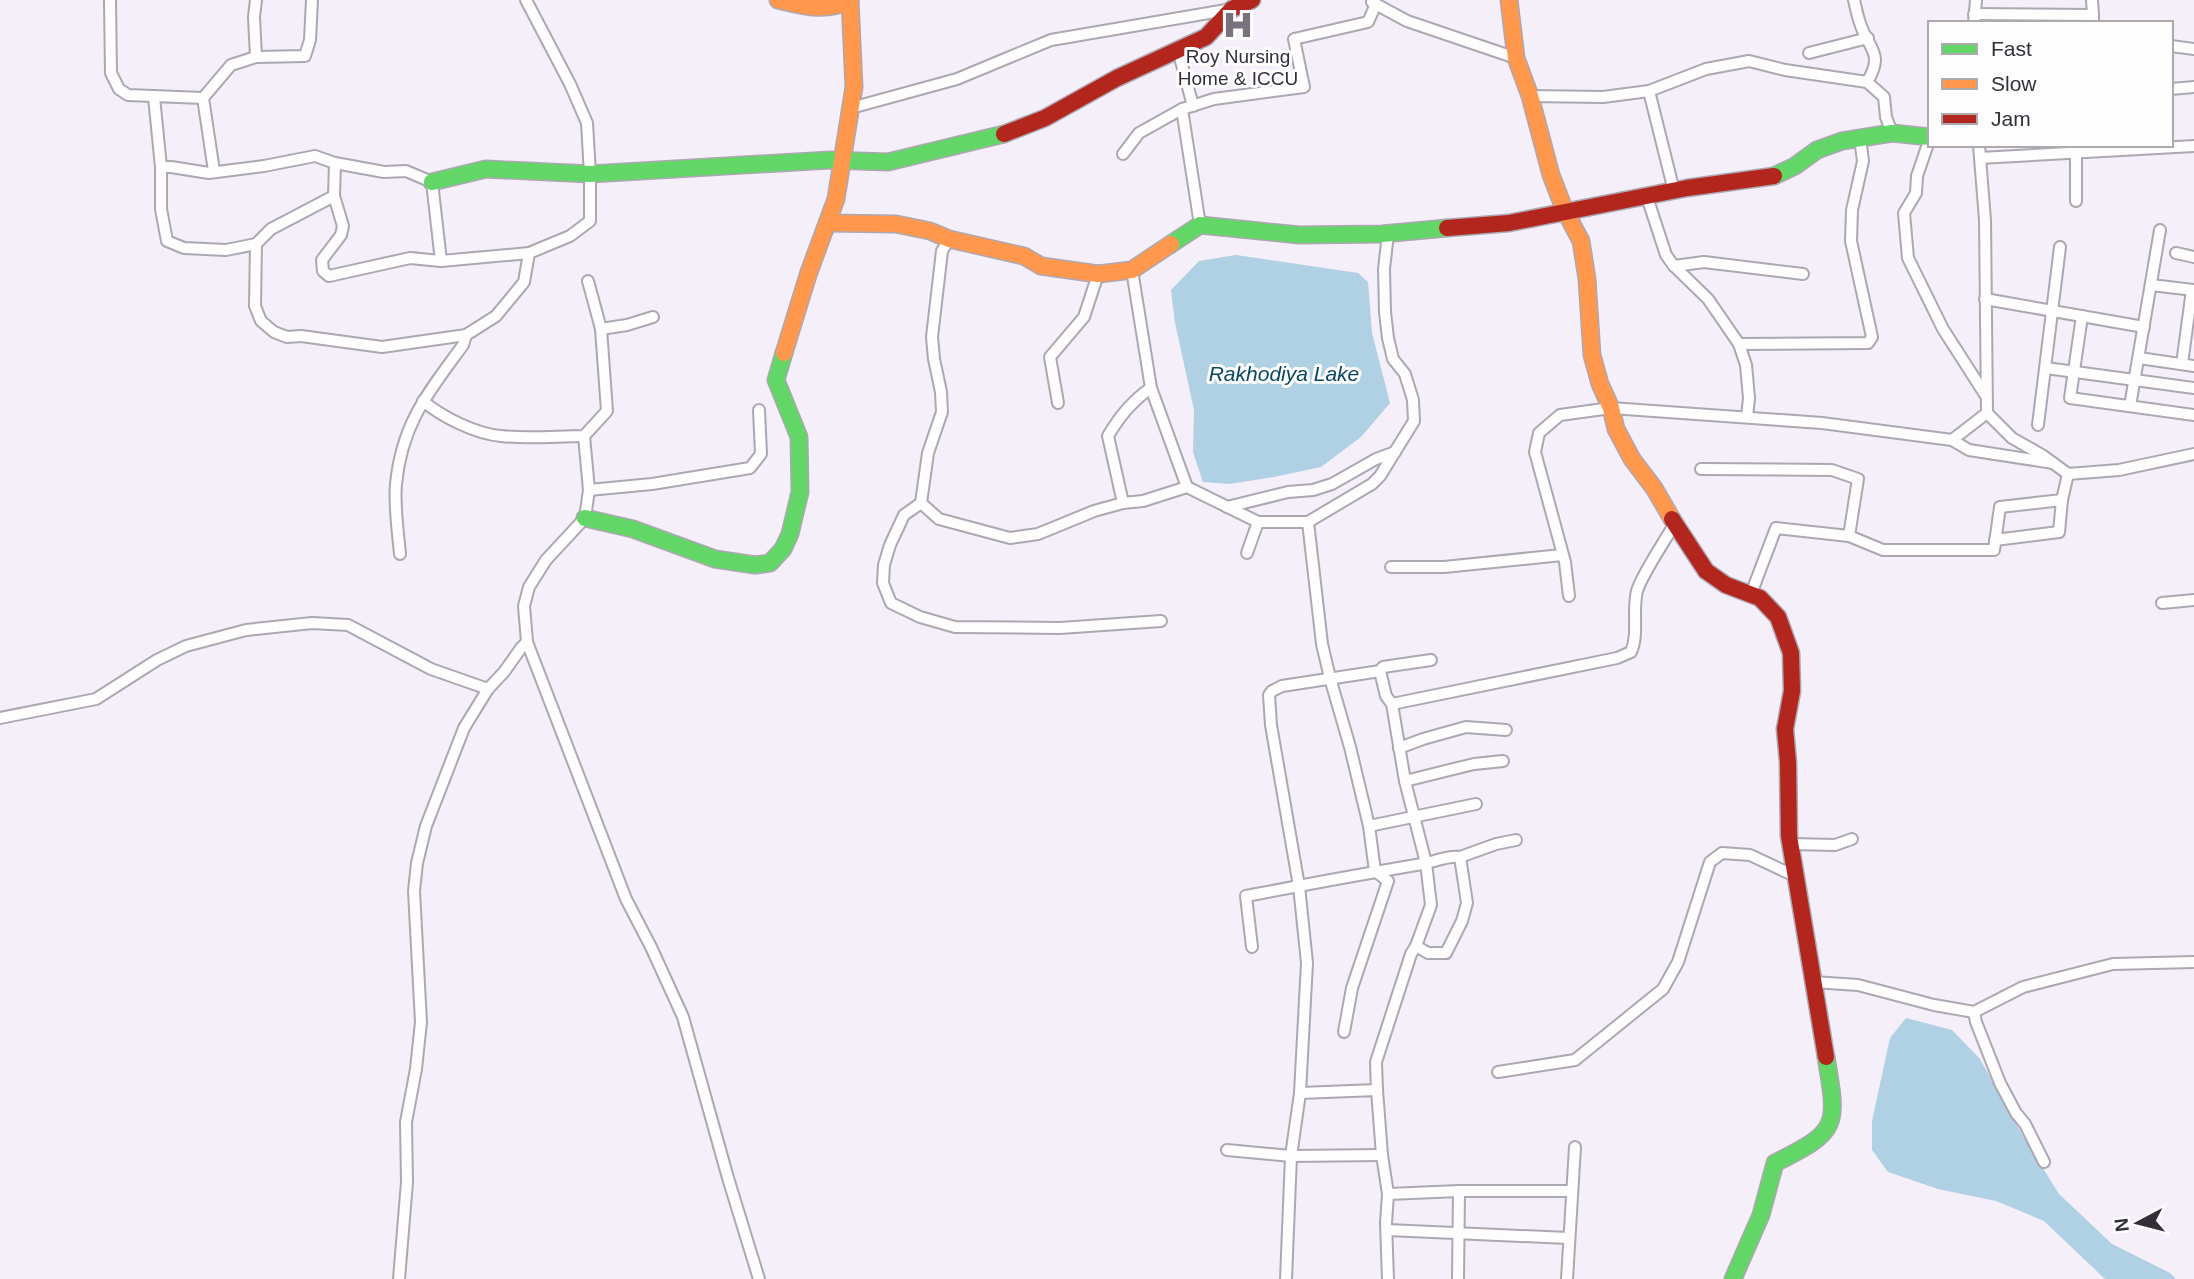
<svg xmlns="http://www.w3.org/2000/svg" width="2194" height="1279" font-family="Helvetica,sans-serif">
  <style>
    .water { fill: #b0d0e3 }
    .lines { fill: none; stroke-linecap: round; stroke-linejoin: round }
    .street-casing { stroke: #aca7b1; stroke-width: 14 }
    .fast-casing { stroke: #aca7b1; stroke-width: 19 }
    .slow-casing { stroke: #aca7b1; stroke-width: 19 }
    .jam-casing { stroke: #aca7b1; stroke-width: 19 }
    .street { stroke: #fdfdfe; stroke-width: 10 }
    .fast { stroke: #63d668; stroke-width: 16 }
    .slow { stroke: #ff974d; stroke-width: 16 }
    .jam { stroke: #b3261e; stroke-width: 16 }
    .labels { text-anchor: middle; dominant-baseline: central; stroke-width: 6; stroke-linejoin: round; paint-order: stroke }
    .poi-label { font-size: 19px; fill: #342e39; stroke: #fdfdfd }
    .water-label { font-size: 21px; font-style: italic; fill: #084760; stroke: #fdfdfd }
  </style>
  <rect width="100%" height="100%" fill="#f4eff9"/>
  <g class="water">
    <path d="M1236,255l122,18 10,9 4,51 18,70 -29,34 -40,30 -47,10 -44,7 -27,-2 -10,-30 1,-42 -19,-87 -4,-33 28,-29z"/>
    <path d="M1906,1018l46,12 28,29 44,79 35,56 53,50 58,29 6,6h-71l-61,-58 -48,-20 -58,-12 -50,-17 -16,-22v-29l18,-83z"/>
  </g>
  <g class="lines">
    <g class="street-casing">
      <g id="street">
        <path d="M110,0l1,73 8,16 9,6 75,3"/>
        <path d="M256,0l-2,17 2,40"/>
        <path d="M1854,0c2,8 3,15 6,23 8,26 25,30 7,59"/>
        <path d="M2092,0l1,15"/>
        <path d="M1372,2l35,19 109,37"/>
        <path d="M1974,14l119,1v8"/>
        <path d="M1974,23l2,-23"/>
        <path d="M2171,46l23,3"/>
        <path d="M1178,50l15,56"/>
        <path d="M1809,53l59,-15"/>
        <path d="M2171,89l23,-2"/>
        <path d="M1649,91l25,100"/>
        <path d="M1530,96l73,1 46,-6 57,-22 43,-8 36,9 82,12 17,15 2,20 6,16"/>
        <path d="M154,97l7,70v42l6,32 17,7 42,2 30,-6 15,-15 63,-33"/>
        <path d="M851,108l106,-29 94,-39 181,-31"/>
        <path d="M1182,109l32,-10 90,-12 -10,-48 74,-17 8,-18"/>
        <path d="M1930,138l-13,38 -1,17 -12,20 4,45 35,71 43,67"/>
        <path d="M1979,145l6,75 2,193 25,25 30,17 26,19 51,-4 75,-16"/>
        <path d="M1123,154l16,-21 43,-24 18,116"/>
        <path d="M2076,154v47"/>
        <path d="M1980,158l214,-12"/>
        <path d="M335,163l-1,33 9,30 -2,9 -19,25 1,11 6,5 81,-18 31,3"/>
        <path d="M161,167h10l38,6 55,-7 51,-10 20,7 49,9 22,-1 26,11 9,79 88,-8 41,-17 20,-15v-47l-3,-51 -17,-39 -44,-84"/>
        <path d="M214,171l-11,-73 28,-33 25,-8 49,-1 5,-16 2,-40"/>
        <path d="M1647,197l19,58 8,11 34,33 31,45 7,21 3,33 -2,19"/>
        <path d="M949,239l-7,12 -10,86 2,22 7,33 1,20 -14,41 -7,50 -17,12 -14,30 -6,20 -1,18 8,20 29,14 35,10 105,1 101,-7"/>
        <path d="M256,244l-1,62 6,15 13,11 13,5 14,-1 81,11 84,-12 30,-19 28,-34 5,-29"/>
        <path d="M2176,253l18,4"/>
        <path d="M1674,266l30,-4 99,12"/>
        <path d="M1132,270l19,118 36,99"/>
        <path d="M2151,285l43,5"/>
        <path d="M1985,299l159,28"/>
        <path d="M2082,316l-12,82 124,17"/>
        <path d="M601,329l26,-4 26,-8"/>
        <path d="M1739,344l129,-1 4,-6 -21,-96 1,-31 11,-49 -3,-23"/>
        <path d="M2139,358l55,8"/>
        <path d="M2182,364l10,-74"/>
        <path d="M2046,368l148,20"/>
        <path d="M423,401c19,16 53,33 78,35 27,3 56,0 83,0l23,-25 -6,-82 -13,-48"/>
        <path d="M1058,403l-8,-46 34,-40 14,-43"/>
        <path d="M2130,406l30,-176"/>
        <path d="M2038,425l22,-178"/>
        <path d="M584,436l5,54 -4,28 -39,42 -17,27 -5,19 3,36 99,257 25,48 32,70 45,161 31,101"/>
        <path d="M1952,440l35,-27"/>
        <path d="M1701,469l131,1 26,9 -9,57 34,14h111l6,-43 62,-7 6,-26"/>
        <path d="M589,490l63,-6 98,-16 11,-14 -2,-44"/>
        <path d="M921,503l18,16 71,19 28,-4 56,-23 29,-8 20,-2 44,-14 71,35h50l64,-38 8,-8 34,-55 -1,-21 -8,-26 -12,-15 -5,-21 -3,-26 -1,-43 4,-35"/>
        <path d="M1123,503l-15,-67c11,-19 25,-36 43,-48"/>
        <path d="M1227,507l61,-15 25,-2 19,-6 44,-25 19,-7"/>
        <path d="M1308,522l14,122 8,34 20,69 19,79 6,45 13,10 -36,107 -8,44"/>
        <path d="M1995,540l64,-8 3,-32"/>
        <path d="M1247,553l11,-31"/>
        <path d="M400,554c-2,-22 -6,-48 -4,-70 6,-61 32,-91 67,-139l3,-10"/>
        <path d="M1391,567h53l118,-12"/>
        <path d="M1751,594l25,-66 73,8"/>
        <path d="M1569,596l-4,-34 -30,-110 4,-19 21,-18 51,-7 211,15 130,17 17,10 84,13"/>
        <path d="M2162,603l32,-3"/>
        <path d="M1431,660l-48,7 -3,4 -98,15 -10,5 -3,4 2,30 28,161c41,-8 82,-15 123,-22 13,-2 25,-9 38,-7l36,-13 20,-4"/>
        <path d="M1392,704l225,-46 14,-6c8,-18 1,-41 6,-61 5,-17 28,-50 38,-68"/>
        <path d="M0,718l96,-19 61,-39 29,-14 60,-16 66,-7 36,2 83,44 57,20"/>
        <path d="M1399,748l24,-9 43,-12 40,3"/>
        <path d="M1405,781l69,-17 29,-3"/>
        <path d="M1369,826l107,-22"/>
        <path d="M1791,844l44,1 17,-6"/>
        <path d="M1416,946l12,7h18l16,-32 5,-18 -7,-46"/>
        <path d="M1252,947l-6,-51 53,-10 8,77 -7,130 -9,63 -5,123"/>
        <path d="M1813,982l45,3 76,20 40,7 49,-25 90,-23 81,-2"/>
        <path d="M1974,1012l2,10 24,61 16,30 9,11 19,38"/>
        <path d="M1498,1072l77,-12 88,-71 15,-27 32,-100 12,-9 28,2 47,22"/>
        <path d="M1377,1090l-1,-28 35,-108 5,-8 15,-41 -5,-42 -21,-82 -13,-77 -6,-8 -6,-25"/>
        <path d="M1300,1093l77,-3 5,65 6,39 -2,29 2,56"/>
        <path d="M1227,1150l64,6 91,-1"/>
        <path d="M1388,1194l71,-3h112"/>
        <path d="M1388,1230l180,8"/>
        <path d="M399,1279l8,-97 -1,-60 10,-53 5,-47 -7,-131 3,-28 9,-37 38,-98 24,-39 16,-17 17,-24 6,-6"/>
        <path d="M1458,1279l1,-88"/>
        <path d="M1567,1279l8,-132"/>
      </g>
    </g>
    <g class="fast-casing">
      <g id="fast">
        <path d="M1774,176l21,-10 22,-16 25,-9 50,-8 38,4"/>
        <path d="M432,182l54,-13 104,5 240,-14 58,2 116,-28"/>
        <path d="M1171,244l29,-19 99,10 83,-1 65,-6"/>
        <path d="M585,518l48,11 82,30 40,6 15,-2 13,-14 7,-15 10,-42 -1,-55 -23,-57 8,-27"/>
        <path d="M1733,1279l28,-64 14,-52c64,-32 63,-36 51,-106"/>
      </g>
    </g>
    <g class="slow-casing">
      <g id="slow">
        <path d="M778,0c25,6 48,13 72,0"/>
        <path d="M1509,0l7,58 14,38 21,79 14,36 16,30 6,38 5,76 8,29 11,24 5,21 16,30 22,29 18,31"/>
        <path d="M827,223l69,1 34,7 19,8 75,17 17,10 57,8 34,-4 39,-26"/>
        <path d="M784,353l25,-81 27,-73 18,-112 -4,-87"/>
      </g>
    </g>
    <g class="jam-casing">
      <g id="jam">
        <path d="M1004,134l41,-16 72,-40 89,-41 26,-28 20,-9"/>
        <path d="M1447,228l62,-5 178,-35 87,-12"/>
        <path d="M1672,519l34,52 20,14 34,13 18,19 13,36 1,38 -7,38 3,33 1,74 37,221"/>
      </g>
    </g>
    <use href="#street" class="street"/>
    <use href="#fast" class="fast"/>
    <use href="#slow" class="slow"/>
    <use href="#jam" class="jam"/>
  </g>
  <defs>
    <g id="hospital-bare" transform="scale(2.415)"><path d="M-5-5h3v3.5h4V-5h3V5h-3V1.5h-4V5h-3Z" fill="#77727c" stroke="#fdfdfd" stroke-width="2.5" paint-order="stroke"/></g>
  </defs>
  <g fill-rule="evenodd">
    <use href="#hospital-bare" x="1238" y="25"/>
  </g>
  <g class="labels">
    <g class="poi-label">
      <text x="1238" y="56">Roy Nursing<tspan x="1238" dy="22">Home &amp; ICCU</tspan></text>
    </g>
    <g class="water-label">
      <text x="1284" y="373">Rakhodiya Lake</text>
    </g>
  </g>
  <rect x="1928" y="21" width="245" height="126" fill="#fdfdfd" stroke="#adaaaf" stroke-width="2"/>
  <rect x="1942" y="44" width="35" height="10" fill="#63d668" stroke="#adaaaf" stroke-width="2"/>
  <text x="1991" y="56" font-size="21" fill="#342e39">Fast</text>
  <rect x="1942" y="79" width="35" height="10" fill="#ff974d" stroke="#adaaaf" stroke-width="2"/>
  <text x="1991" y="91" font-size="21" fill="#342e39">Slow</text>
  <rect x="1942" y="114" width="35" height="10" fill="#b3261e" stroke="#adaaaf" stroke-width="2"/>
  <text x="1991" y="126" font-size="21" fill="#342e39">Jam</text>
  <g transform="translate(2138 1223) rotate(263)" stroke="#fdfdfd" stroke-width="5" paint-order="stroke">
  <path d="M0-5L12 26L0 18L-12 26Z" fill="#342e39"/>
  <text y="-10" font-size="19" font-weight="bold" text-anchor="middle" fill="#342e39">N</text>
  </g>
</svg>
